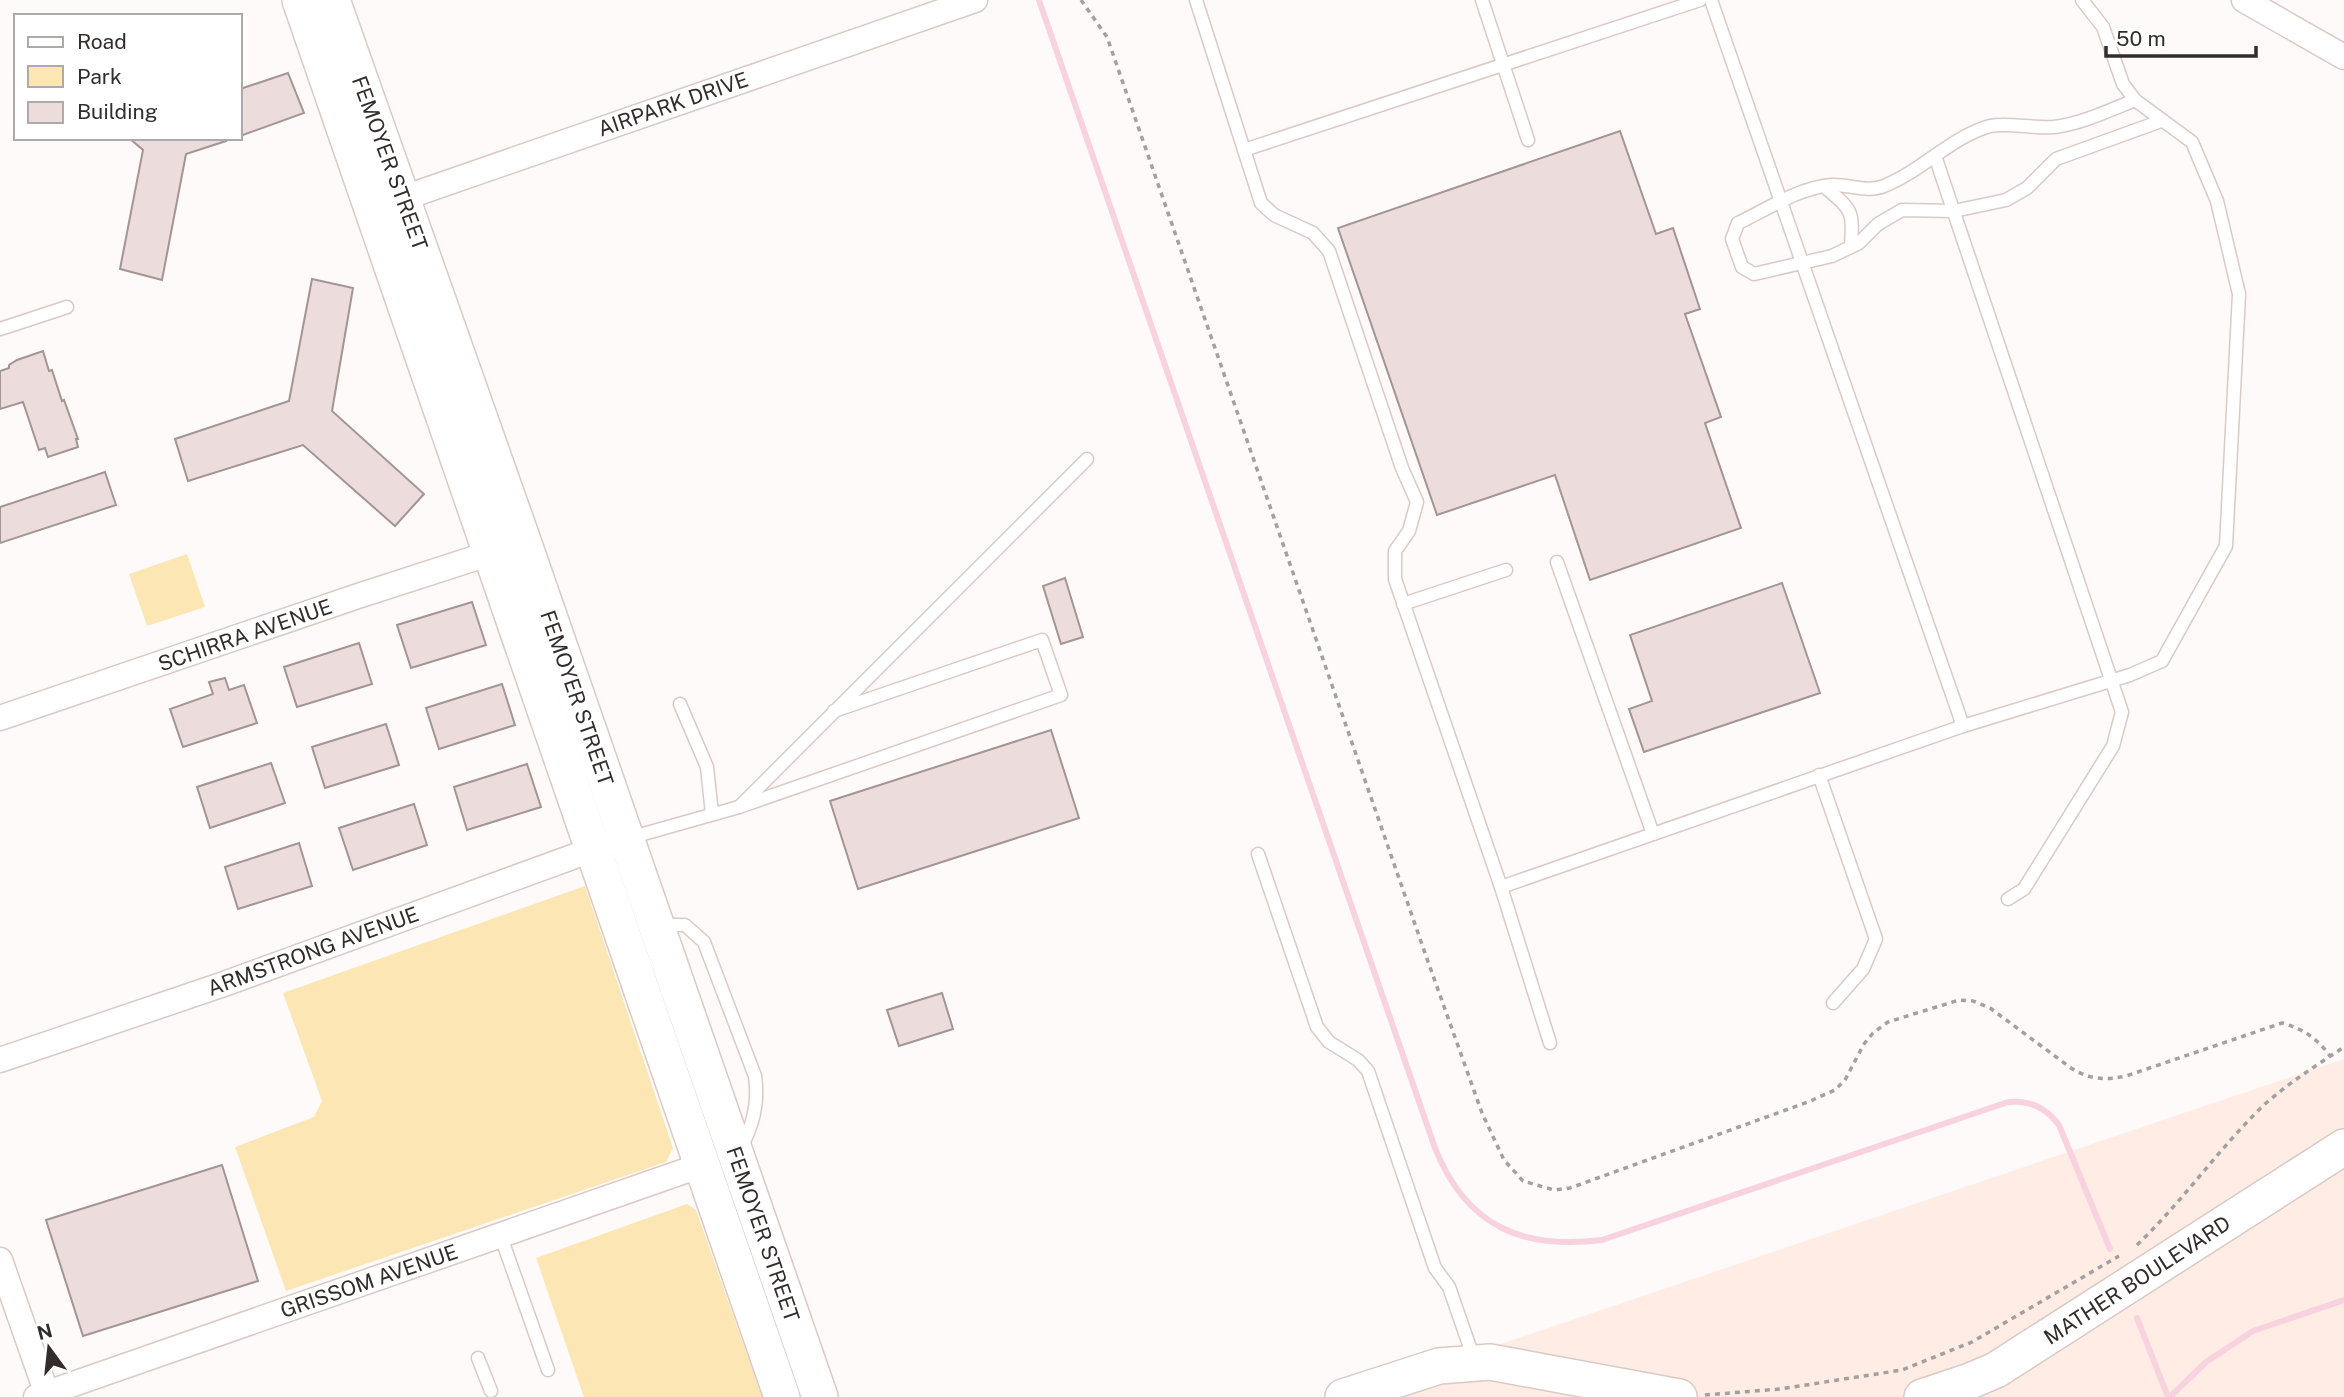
<svg xmlns="http://www.w3.org/2000/svg" width="2344" height="1397" font-family="'Public Sans',sans-serif">
  <style>
    .built { fill: #ffece5 }
    .green { fill: #fce6b4 }
    .lines { fill: none; stroke-linecap: round; stroke-linejoin: round }
    .stream { stroke: #f9d2e0; stroke-width: 6 }
    .building { fill: #ecdcdc; stroke: #a49595; stroke-width: 2 }
    .lane-casing { stroke: #d9cac5; stroke-width: 15 }
    .street-casing { stroke: #d9cac5; stroke-width: 27 }
    .secondary-casing { stroke: #d9cac5; stroke-width: 38 }
    .path { stroke: #a4a09f; stroke-width: 3.5; stroke-dasharray: 5 5; stroke-linecap: butt }
    .lane { stroke: #fff; stroke-width: 12 }
    .street { stroke: #fff; stroke-width: 24 }
    .secondary { stroke: #fff; stroke-width: 35 }
    .labels { text-anchor: middle; dominant-baseline: central; stroke-width: 7; stroke-linejoin: round; paint-order: stroke }
    .street-label { font-size: 21px; fill: #322c2a; stroke: #fff }
  </style>
  <rect width="100%" height="100%" fill="#fdfaf9"/>
  <path class="built" d="M2344,1059v338h-1000l964,-326z"/>
  <g class="green">
    <path d="M187,554l18,53 -58,19 -18,-52z"/>
    <path d="M585,886l88,262 -7,14 -380,129 -51,-144 79,-30 8,-16 -39,-108z"/>
    <path d="M687,1204l9,6 66,187h-178l-48,-139z"/>
  </g>
  <g class="lines">
    <g class="stream">
      <path d="M1039,0l396,1148c31,78 87,102 167,92l406,-138c22,-2 37,5 51,23l51,124"/>
      <path d="M2137,1318l31,79"/>
      <path d="M2170,1397l36,-35 47,-31 91,-31"/>
    </g>
  </g>
  <g class="building">
    <path d="M288,73l16,40 -64,23v-47z"/>
    <path d="M1620,131l36,103 17,-6 27,81 -15,5 36,103 -16,6 36,105 -151,52 -35,-105 -118,40 -99,-287z"/>
    <path d="M129,138h96l1,3 -40,13 -24,126 -42,-11 23,-119z"/>
    <path d="M312,279l41,9 -21,123 92,83 -29,32 -92,-81 -115,36 -13,-42 114,-38z"/>
    <path d="M43,351l6,20 3,-1 10,31 2,-1 14,39h-2l2,8 -30,10 -3,-9 -6,2 -16,-48 -23,7v-38l9,-3v-3l8,-5z"/>
    <path d="M105,472l11,33 -116,38v-36z"/>
    <path d="M1065,578l18,59 -22,7 -18,-58z"/>
    <path d="M1782,583l38,110 -176,59 -15,-43 23,-8 -22,-66z"/>
    <path d="M472,602l14,43 -75,23 -14,-43z"/>
    <path d="M359,643l13,41 -75,23 -13,-40z"/>
    <path d="M225,678l4,12 15,-5 13,38 -74,24 -13,-38 43,-15 -4,-12z"/>
    <path d="M502,684l13,41 -76,24 -13,-41z"/>
    <path d="M386,724l13,41 -74,23 -13,-41z"/>
    <path d="M1051,730l28,88 -221,71 -28,-88z"/>
    <path d="M271,763l14,40 -75,25 -13,-41z"/>
    <path d="M527,764l14,43 -74,23 -13,-43z"/>
    <path d="M414,804l13,41 -74,25 -14,-42z"/>
    <path d="M299,843l13,43 -74,23 -13,-42z"/>
    <path d="M942,993l11,36 -54,17 -12,-36z"/>
    <path d="M222,1165l36,116 -175,55 -37,-116z"/>
  </g>
  <g class="lines">
    <g class="lane-casing">
      <g id="lane">
        <path d="M1196,0l65,203 13,12 39,18 16,18 73,217 15,34 -8,29 -14,20v28l106,308 49,156"/>
        <path d="M1482,0l46,140"/>
        <path d="M1711,0l252,726"/>
        <path d="M2135,100c-25,10 -54,24 -81,27 -19,2 -46,-5 -64,-1 -39,11 -68,45 -106,60 -17,7 -35,-2 -53,-1 -33,3 -63,24 -93,38l-6,16 10,28 12,7 78,-18 27,-13 19,-19 24,-14 52,1 52,-11 21,-12 29,-29 105,-38"/>
        <path d="M1244,150l456,-150"/>
        <path d="M1935,156l187,556 -9,34 -89,143 -16,10"/>
        <path d="M1825,187c28,24 28,23 26,60"/>
        <path d="M0,329l67,-22"/>
        <path d="M1557,562l96,272"/>
        <path d="M1403,604l103,-34"/>
        <path d="M680,704l27,63 5,47"/>
        <path d="M1819,775l57,164 -13,30 -30,34"/>
        <path d="M739,807l322,-112 -19,-55 -208,71"/>
        <path d="M629,838l110,-31 348,-348"/>
        <path d="M1258,854l59,173 12,15 29,18 10,11 67,197 14,19 26,75"/>
        <path d="M1501,887l462,-161 167,-51 32,-14 64,-115 13,-252 -22,-93 -25,-59 -57,-42 -12,-16 -20,-57 -21,-27"/>
        <path d="M660,925h25l19,17 51,134c4,28 -2,49 -15,74"/>
        <path d="M500,1234l48,136"/>
        <path d="M478,1358l13,33"/>
      </g>
    </g>
    <g class="street-casing">
      <g id="street">
        <path d="M2244,0l100,57"/>
        <path d="M389,203l586,-203"/>
        <path d="M0,718l358,-122 133,-43"/>
        <path d="M0,1060l224,-76 384,-140"/>
        <path d="M0,1260l48,137"/>
        <path d="M36,1397l666,-232"/>
      </g>
    </g>
    <g class="secondary-casing">
      <g id="secondary">
        <path d="M300,0l482,1397"/>
        <path d="M332,0l191,541 297,856"/>
        <path d="M1343,1397l96,-31 51,-4 189,35"/>
        <path d="M1922,1397l48,-16 26,-11 348,-223"/>
      </g>
    </g>
    <g class="path">
      <path d="M1081,0l26,37 319,919 56,157 22,47 19,21 31,9 16,-2 238,-86 27,-12 10,-10 19,-36 9,-11 15,-11 71,-22 14,1 17,7 81,60c19,12 37,13 58,7l153,-52c21,6 35,15 48,33"/>
      <path d="M2137,1245c46,-44 82,-97 128,-141 25,-22 52,-39 79,-57"/>
      <path d="M1705,1395l75,-6 122,-19 70,-28 147,-86"/>
    </g>
    <use href="#lane" class="lane"/>
    <use href="#street" class="street"/>
    <use href="#secondary" class="secondary"/>
  </g>
  <g class="labels">
    <g class="street-label">
      <text transform="translate(673 104) rotate(-19)">AIRPARK DRIVE</text>
      <text transform="translate(390 163) rotate(70)">FEMOYER STREET</text>
      <text transform="translate(245 635) rotate(-19)">SCHIRRA AVENUE</text>
      <text transform="translate(577 698) rotate(71)">FEMOYER STREET</text>
      <text transform="translate(313 951) rotate(-20)">ARMSTRONG AVENUE</text>
      <text transform="translate(763 1234) rotate(71)">FEMOYER STREET</text>
      <text transform="translate(2137 1280) rotate(-33)">MATHER BOULEVARD</text>
      <text transform="translate(369 1281) rotate(-19)">GRISSOM AVENUE</text>
    </g>
  </g>
  <rect x="14" y="14" width="228" height="126" fill="#ffffff" stroke="#adabaa" stroke-width="2"/>
  <rect x="28" y="37" width="35" height="10" fill="#ffffff" stroke="#adabaa" stroke-width="2"/>
  <text x="77" y="49" font-size="21" fill="#322c2a">Road</text>
  <rect x="28" y="66" width="35" height="21" fill="#fce6b4" stroke="#adabaa" stroke-width="2"/>
  <text x="77" y="84" font-size="21" fill="#322c2a">Park</text>
  <rect x="28" y="102" width="35" height="21" fill="#ecdcdc" stroke="#adabaa" stroke-width="2"/>
  <text x="77" y="119" font-size="21" fill="#322c2a">Building</text>
  <g transform="translate(49 1348) rotate(345)" stroke="#ffffff" stroke-width="5" paint-order="stroke">
  <path d="M0-5L12 26L0 18L-12 26Z" fill="#322c2a"/>
  <text y="-10" font-size="19" font-weight="bold" text-anchor="middle" fill="#322c2a">N</text>
  </g>
  <path d="M2106 46v10h150v-10" fill="none" stroke="#322c2a" stroke-width="3.5"/>
  <text x="2116" y="46" font-size="21" fill="#322c2a" stroke="#ffffff" stroke-width="5" paint-order="stroke">50 m</text>
</svg>
